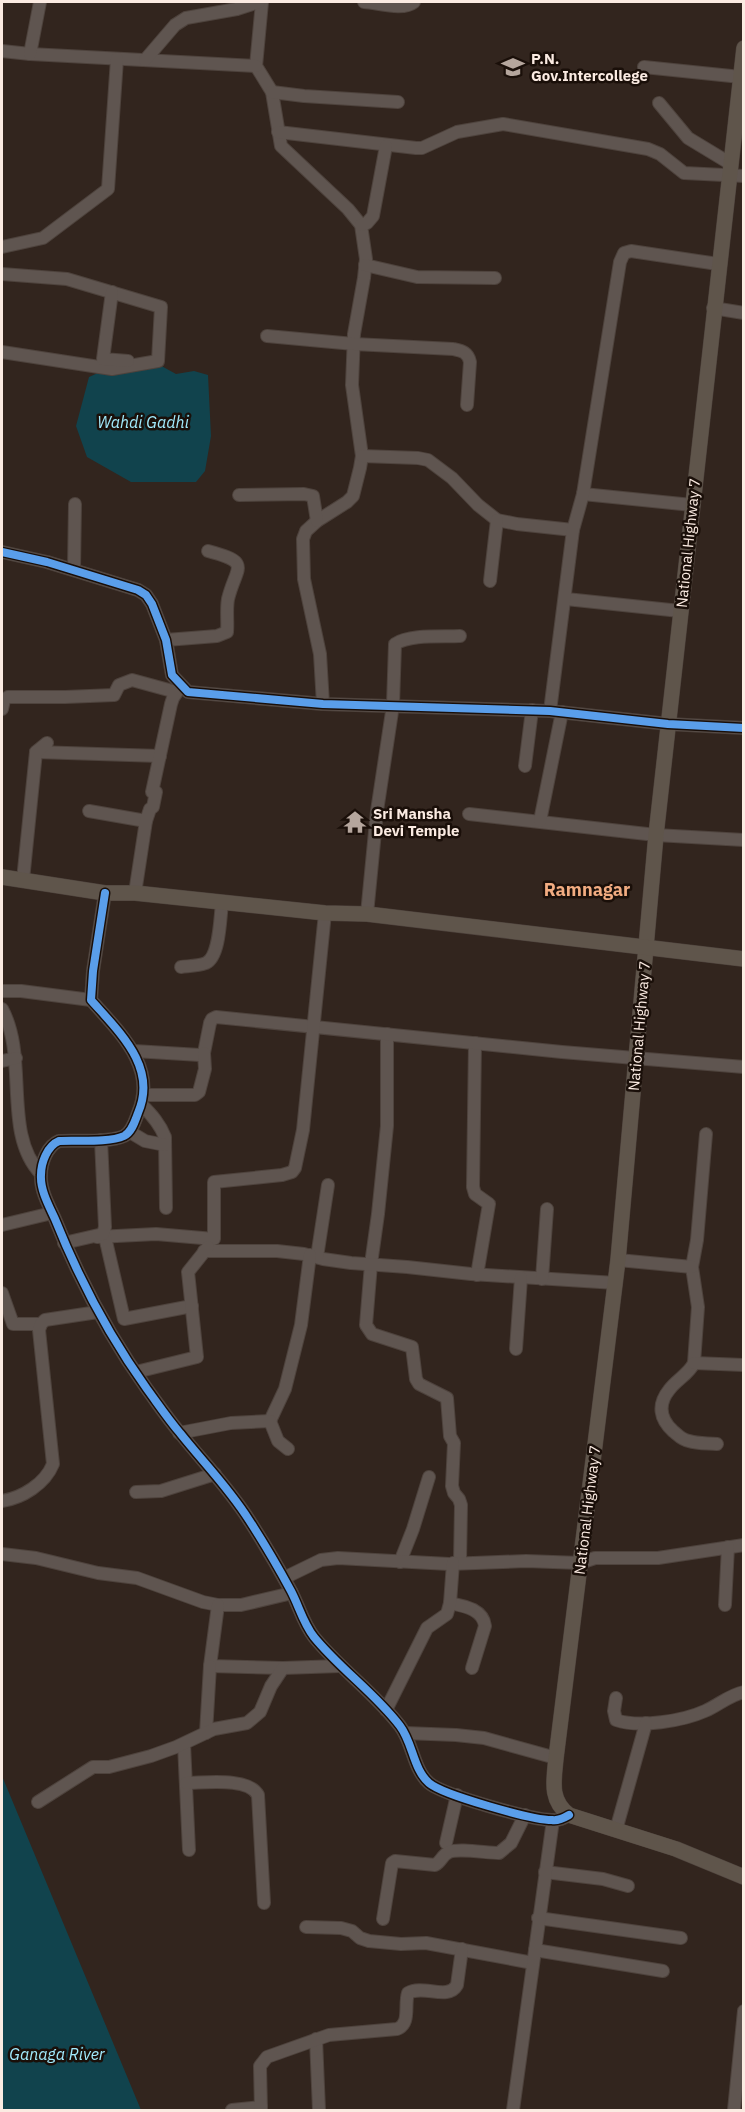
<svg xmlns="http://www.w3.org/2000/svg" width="745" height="2112" font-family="'IBM Plex Sans',sans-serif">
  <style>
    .water { fill: #11434d }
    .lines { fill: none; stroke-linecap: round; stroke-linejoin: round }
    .minor-casing { stroke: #4e433d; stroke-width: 14 }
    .major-casing { stroke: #4e433d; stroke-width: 16 }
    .minor { stroke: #5f5550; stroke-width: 12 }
    .major { stroke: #5f554b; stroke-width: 15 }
    .cycleway-casing { stroke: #1a0f09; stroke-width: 11 }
    .cycleway { stroke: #5a9eea; stroke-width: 8 }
    .labels { text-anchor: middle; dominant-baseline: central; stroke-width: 5; stroke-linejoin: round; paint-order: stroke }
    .poi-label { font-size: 15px; font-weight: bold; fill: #fbebe2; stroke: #1a0f09; text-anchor: start }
    .street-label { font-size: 15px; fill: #fbebe2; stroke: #1a0f09 }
    .water-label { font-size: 16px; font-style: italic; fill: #a2ebfd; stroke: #1a0f09 }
    .quarter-label { font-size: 18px; font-weight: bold; fill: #f2ac81; stroke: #1a0f09 }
  </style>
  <rect width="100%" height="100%" fill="#32251e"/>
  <g class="water">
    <path d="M120,363h36l20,11 18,-3 14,4 3,61 -6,35 -9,11h-65l-44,-25 -11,-31 13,-49z"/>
    <path d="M2,1776l139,334h1h-140z"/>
  </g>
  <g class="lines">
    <g class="minor-casing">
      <g id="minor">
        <path d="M262,2l-6,64 16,26 9,54 67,63 13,16 5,34 -2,19 -10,56 -2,51 10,71 -2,12 -7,28 -6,6 -30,19 -11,10 -3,8 1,40 16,75 3,50"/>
        <path d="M364,2c15,1 39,9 50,0"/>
        <path d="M2,51l28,3 226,12"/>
        <path d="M30,54l10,-52"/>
        <path d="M145,60l30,-35 11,-7 51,-9 22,-7"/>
        <path d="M644,67l97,10"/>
        <path d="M272,92l32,4 94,6"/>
        <path d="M659,103l29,35 43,26"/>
        <path d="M278,132l138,16h6l35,-16 46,-8 145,25 12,5 24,19 60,3"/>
        <path d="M361,225l6,-2 6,-7 13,-70"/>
        <path d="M2,247l41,-9 65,-49 9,-130"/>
        <path d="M365,265l52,12 78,1"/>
        <path d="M2,274l65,5 94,28 -3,54 -46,8 -110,-17"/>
        <path d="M112,292l-9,67 25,2"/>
        <path d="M713,308l31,5"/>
        <path d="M267,336l87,8 99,5c9,2 15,3 17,13l-3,43"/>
        <path d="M362,456l56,2 10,2 24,18 26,27 19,15 20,4 56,6"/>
        <path d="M583,494l109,11"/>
        <path d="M239,495l65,-1 9,2 4,25"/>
        <path d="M2,552l45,10 91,28 8,5 6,9 14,36 6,35 16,17 135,12 227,7 118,13 76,4"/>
        <path d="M74,570l1,-66"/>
        <path d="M490,581l7,-61"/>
        <path d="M566,599l114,12"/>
        <path d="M166,640l51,-4 10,-4c1,-10 -1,-22 1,-33 8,-33 25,-36 -20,-48"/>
        <path d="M2,709l2,-9 4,-3h57l49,-2 5,-10 13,-5 44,12"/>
        <path d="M550,711l23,-181 10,-36 37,-232 4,-9 7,-2 87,13"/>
        <path d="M36,752l124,4"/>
        <path d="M525,766l7,-56"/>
        <path d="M89,811l57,10"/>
        <path d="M469,814l187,21 88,5"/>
        <path d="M540,821l22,-109"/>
        <path d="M23,880l13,-128 11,-9"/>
        <path d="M105,893l-12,78 -2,29c28,32 67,67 47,113 -3,8 -6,19 -14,23 -15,7 -48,4 -65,5 -12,5 -18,22 -18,34 -1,15 8,31 14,44 24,60 54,117 92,170 11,15 21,30 33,44 23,29 49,55 69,87 15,23 29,47 42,71 8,15 12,32 23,46 26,32 61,56 86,89 13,17 13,43 29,57 14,12 103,37 123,37 6,1 12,-2 17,-5"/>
        <path d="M135,893l11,-72 4,-12 3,-2 3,-15h-4l19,-88 2,-6 8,-12"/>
        <path d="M367,914l10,-103 16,-106 2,-61c15,-10 47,-7 65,-8"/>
        <path d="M181,967c8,-1 17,-1 25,-4 14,-7 14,-45 16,-60"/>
        <path d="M2,991h19l70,9"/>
        <path d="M2,1009c27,49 0,125 39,165"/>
        <path d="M387,1034v92l-9,88 -7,50 -5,61 6,9 40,13 4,32 3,5 28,14 3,38 4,7 -2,43 2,7 5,6 2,6 -1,58"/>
        <path d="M475,1043l-2,144 2,7 14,10 -12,71"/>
        <path d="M134,1051l66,4 4,-2 6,-30 2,-4 4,-2 346,35 182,15"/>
        <path d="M2,1061l14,-3"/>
        <path d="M144,1095h51l4,-3 6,-23 -1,-16"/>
        <path d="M142,1105c10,10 18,19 23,32l1,71"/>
        <path d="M130,1132l15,9 20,4"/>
        <path d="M706,1134l-9,106 -5,27 6,40 -4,56c-5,11 -18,17 -25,27 -12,15 -9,29 4,41 5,4 9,9 16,10 9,3 19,2 28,3"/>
        <path d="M2,1225l50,-12"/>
        <path d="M97,1237l59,-3 58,5v-57l68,-7 10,-3 3,-4 8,-38 22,-217"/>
        <path d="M105,1237l19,82 68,-13"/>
        <path d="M64,1243l39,-9 2,-7 -4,-87"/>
        <path d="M204,1251h73l27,3 19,5 28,4 56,4 64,7 145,9"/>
        <path d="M317,1257l11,-72"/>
        <path d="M618,1260l74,7"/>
        <path d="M542,1279l5,-70"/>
        <path d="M2,1293l11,31h28"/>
        <path d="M516,1349l5,-71"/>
        <path d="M694,1363l50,2"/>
        <path d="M136,1372l61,-15 -9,-85 20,-25"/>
        <path d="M270,1421l15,-32 16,-64 9,-70"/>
        <path d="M179,1433l52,-10 39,-2 8,20 10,8"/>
        <path d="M136,1492l25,-1 54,-17"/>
        <path d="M2,1501c20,-3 43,-17 51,-37l-14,-134 2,-6 4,-4 53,-8"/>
        <path d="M2,1554l34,4 62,15 39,5 66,24 15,3h23l51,-12"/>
        <path d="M400,1562l13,-33 16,-52"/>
        <path d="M284,1578l37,-18 17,-2 111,6 77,-3 54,2 15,-5h63l86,-13"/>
        <path d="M450,1603c14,3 33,6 35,23l-13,42"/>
        <path d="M218,1605l-8,61 73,2 57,-2"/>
        <path d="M725,1605l3,-58"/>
        <path d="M616,1698l-2,13 2,9c23,8 67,1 89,-9 14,-6 24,-16 39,-19"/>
        <path d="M386,1710l41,-82 20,-14 3,-11 3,-40"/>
        <path d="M206,1733l4,-67"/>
        <path d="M405,1733l51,2 28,3 72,20"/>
        <path d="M184,1744l5,106"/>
        <path d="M186,1783c19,0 62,-6 72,12l6,108"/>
        <path d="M38,1802l55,-35h16l42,-11 25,-9 38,-18 33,-6 13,-11 11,-26 12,-18"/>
        <path d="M616,1830l30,-107"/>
        <path d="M446,1843l11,-48"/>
        <path d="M545,1872l58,7 25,7"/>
        <path d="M538,1918l143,20"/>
        <path d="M383,1919l9,-56 3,-2 40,4c6,-3 7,-10 14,-13 10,-4 38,1 50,1l12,-10 14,-28"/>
        <path d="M306,1927l35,1 11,3 8,7 9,3 32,3 25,-1 107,20"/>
        <path d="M535,1950l128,21"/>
        <path d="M316,2039l3,71"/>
        <path d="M232,2110l29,-3"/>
        <path d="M261,2110l-1,-44 7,-9 62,-22 68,-6c14,-5 7,-24 11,-36 15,-9 40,8 49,-8l5,-36"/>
        <path d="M513,2110l40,-290"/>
        <path d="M734,2110l10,-99"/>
      </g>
    </g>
    <g class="major-casing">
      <g id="major">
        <path d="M744,48l-88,787 -38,425 -62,498c-2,22 -7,42 13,57l107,34 68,28"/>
        <path d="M2,877l103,16h30l190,20 42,1 377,45"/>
      </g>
    </g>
    <use href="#minor" class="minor"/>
    <use href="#major" class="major"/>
    <g class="cycleway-casing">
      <g id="cycleway">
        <path d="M2,552l45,10 91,28 8,5 6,9 14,36 6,35 16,17 135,12 227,7 118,13 76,4"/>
        <path d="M105,893l-12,78 -2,29c28,32 67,67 47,113 -3,8 -6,19 -14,23 -15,7 -48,4 -65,5 -12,5 -18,22 -18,34 -1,15 8,31 14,44 24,60 54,117 92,170 11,15 21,30 33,44 23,29 49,55 69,87 15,23 29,47 42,71 8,15 12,32 23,46 26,32 61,56 86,89 13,17 13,43 29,57 14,12 103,37 123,37 6,1 12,-2 17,-5"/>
      </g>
    </g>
    <use href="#cycleway" class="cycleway"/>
  </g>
  <defs>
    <g id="university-bare" transform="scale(1.8)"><path d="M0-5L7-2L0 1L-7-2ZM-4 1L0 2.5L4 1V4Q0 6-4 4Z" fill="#b5a69d" stroke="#1a0f09" stroke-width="2.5" paint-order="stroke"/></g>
    <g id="temple-bare" transform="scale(1.8)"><path d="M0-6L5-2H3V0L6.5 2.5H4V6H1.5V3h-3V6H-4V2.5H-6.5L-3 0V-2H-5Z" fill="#b5a69d" stroke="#1a0f09" stroke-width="2.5" paint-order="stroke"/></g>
  </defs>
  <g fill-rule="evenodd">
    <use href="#university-bare" x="513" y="67"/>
    <use href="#temple-bare" x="355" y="822"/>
  </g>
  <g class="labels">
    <g class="poi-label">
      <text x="531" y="58">P.N.<tspan x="531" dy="17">Gov.Intercollege</tspan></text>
      <text x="373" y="813">Sri Mansha<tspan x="373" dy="17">Devi Temple</tspan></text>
    </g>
    <g class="street-label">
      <text transform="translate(688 543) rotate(-84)">National Highway 7</text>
      <text transform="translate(639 1026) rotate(-85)">National Highway 7</text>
      <text transform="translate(587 1510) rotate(-83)">National Highway 7</text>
    </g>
    <g class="water-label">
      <text x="143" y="422">Wahdi Gadhi</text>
      <text x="57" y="2054">Ganaga River</text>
    </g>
    <g class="quarter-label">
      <text x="587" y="889">Ramnagar</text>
    </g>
  </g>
  <rect width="745" height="2112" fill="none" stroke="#fbebe2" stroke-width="6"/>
</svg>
